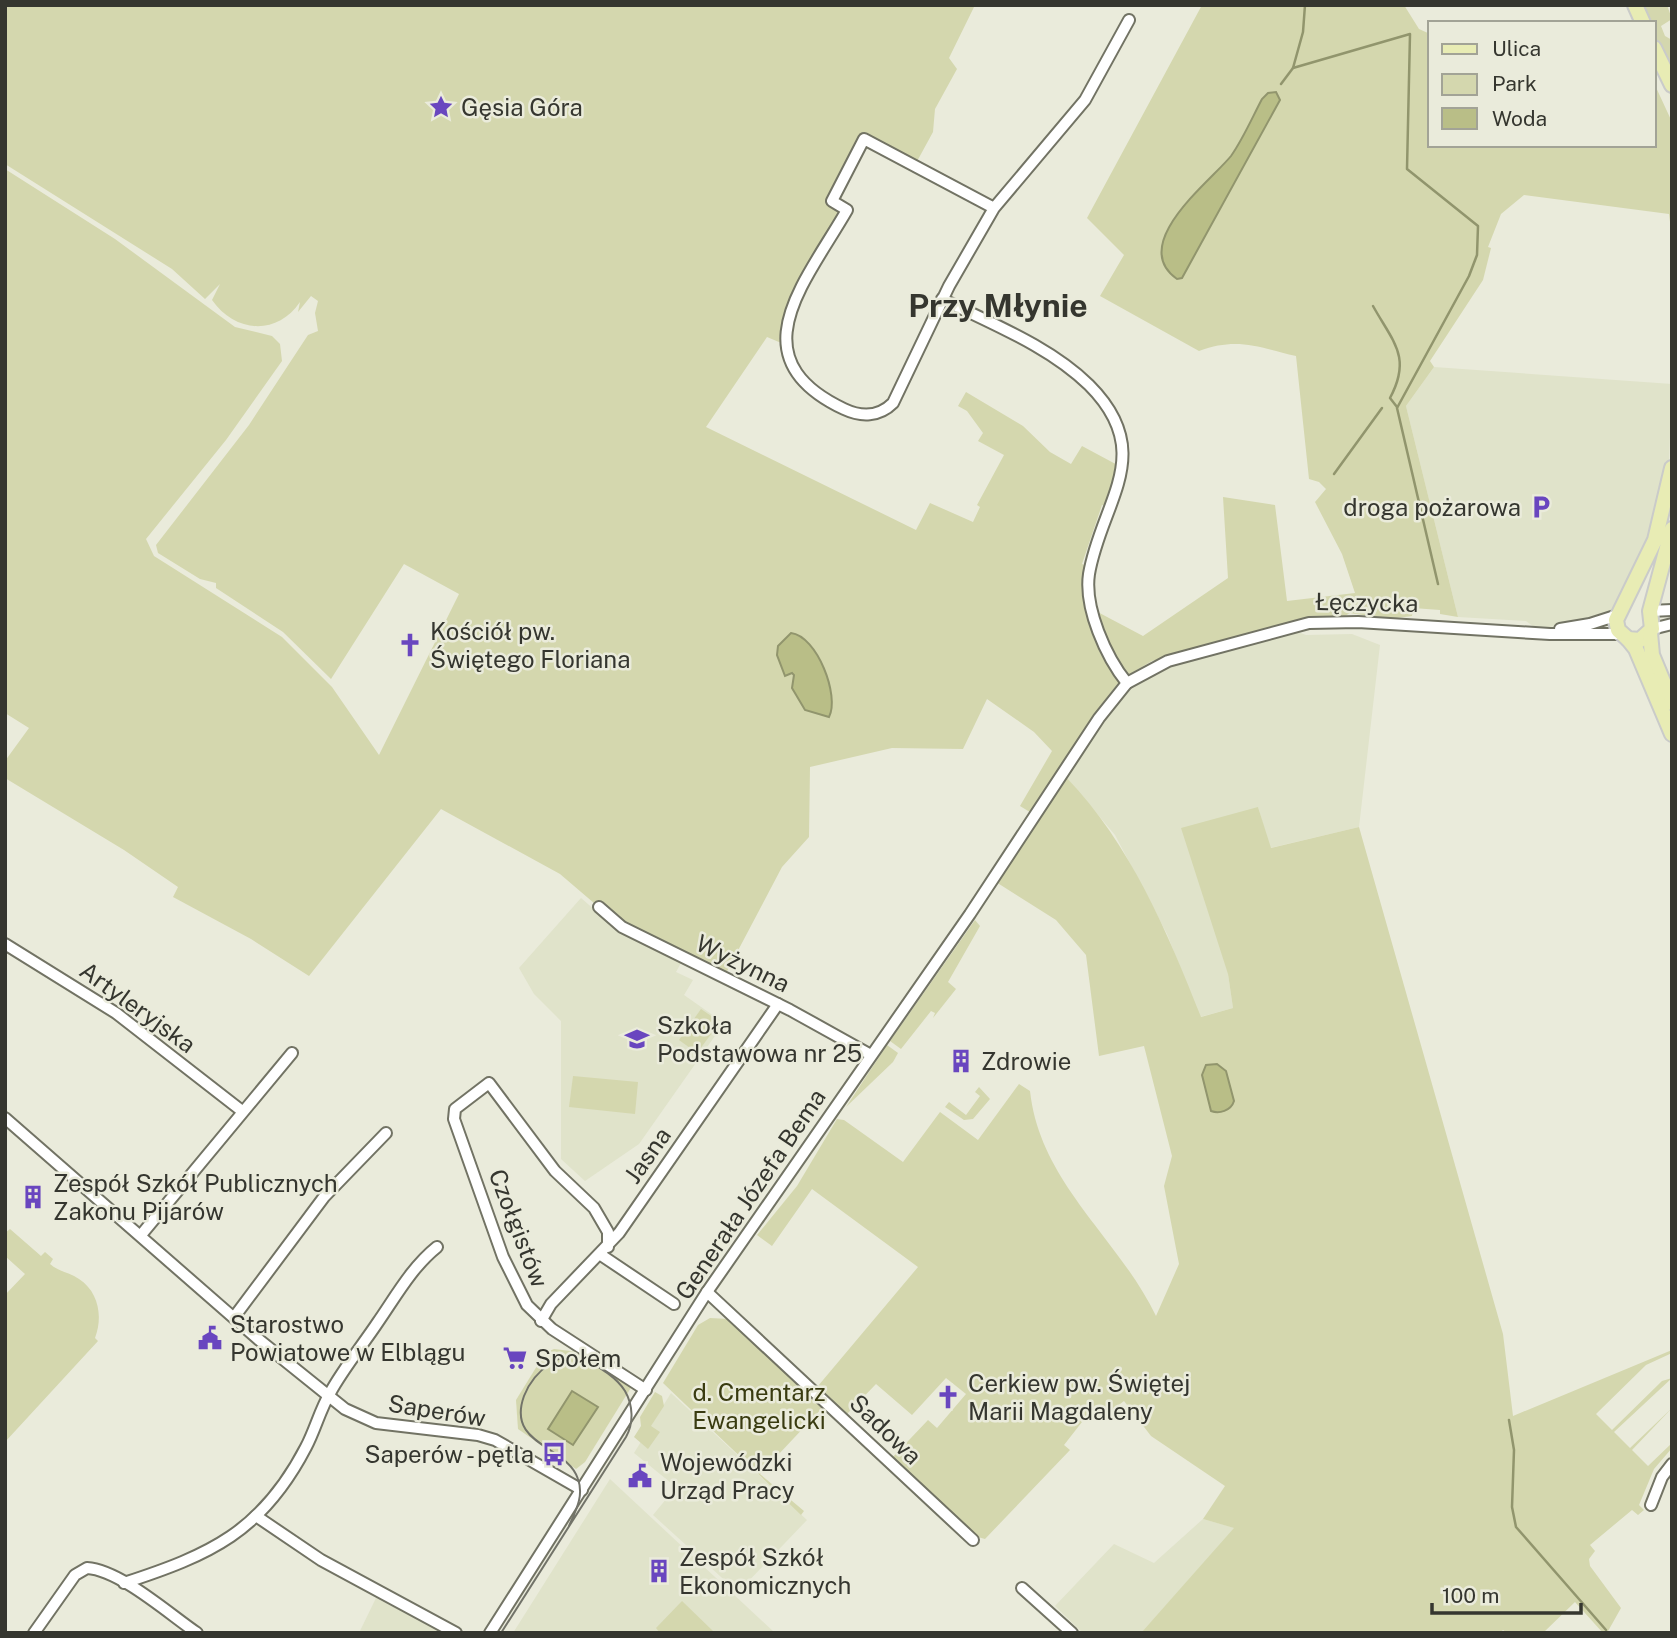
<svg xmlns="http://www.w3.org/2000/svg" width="1677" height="1638" font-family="'Public Sans',sans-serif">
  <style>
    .built { fill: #e0e3ca }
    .green { fill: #d4d7ae }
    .water { fill: #b9be87; stroke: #91956d; stroke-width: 2 }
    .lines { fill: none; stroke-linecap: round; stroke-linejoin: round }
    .stream { stroke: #91956d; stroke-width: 2.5 }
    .minor-casing { stroke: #727364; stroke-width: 14 }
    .major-casing { stroke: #cacbc9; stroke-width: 18 }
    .minor { stroke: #fff; stroke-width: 10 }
    .major { stroke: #e8ecb4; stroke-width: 14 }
    .tram { stroke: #727369; stroke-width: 2 }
    .labels { text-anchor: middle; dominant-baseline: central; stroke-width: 5; stroke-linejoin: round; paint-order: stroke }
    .poi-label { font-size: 24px; fill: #35362f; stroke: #eaebdb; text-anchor: start }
    .street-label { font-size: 24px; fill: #35362f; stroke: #eaebdb }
    .park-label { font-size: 24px; fill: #393b10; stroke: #eaebdb }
    .district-label { font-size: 32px; font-weight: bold; fill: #35362f; stroke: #eaebdb }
  </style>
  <rect width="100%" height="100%" fill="#eaebdb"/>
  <g class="built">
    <path d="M1434,367l238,17 -3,78 -11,59 -41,87 -9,7 -58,12h-16l-8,-6 -68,-4 -52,-211z"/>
    <path d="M1295,631l11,4 46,-1 28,11 -21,182 -89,21 -12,-41 -30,167 5,34 -33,9 -33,-83 -52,-99 -49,-58 45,-68 20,-23 35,-19z"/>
    <path d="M581,898l38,33 63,30 -6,11 17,8 -9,15 40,28 -85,121 -54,37 -24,-22v-138l-27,-27 -15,-26z"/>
    <path d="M671,1393l136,127 -66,69 -9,-2 -79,-72 23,-28 -42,-34z"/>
    <path d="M610,1479l165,154h-262z"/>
    <path d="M1203,1519l32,9 -94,105h-58l-28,-27 59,-62 40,19z"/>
    <path d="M376,1598l69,35h-86z"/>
  </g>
  <g class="green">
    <path d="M5,5h970l-26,53 8,11 -22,40 -2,23 -18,33 -50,-26 -33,62 15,9 -42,74 -19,61 -19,-8 -61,90 210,103 14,-27 43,19 7,-15 -3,-2 27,-50 -26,-14 5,-8 -16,-22 -9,-5 8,-14 57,34 27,26 21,12 11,-18 41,22 -12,40 -9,-3 -20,59 9,4 1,41 51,27 85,-58 -5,-81 52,8 12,96 68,-8 -13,-39 -27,-52 11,-13 -7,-7 -10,-3 -13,-123c-38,-9 -59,-19 -97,-5l-99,-55 24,-41 -37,-37 115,-213h202l15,24 11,5v111h224v-62l18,39v116l-3,-24 -145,-19 -23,19 -13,33 3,1 -8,32 -53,81 4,6 -28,39 52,211 -18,-3v-4l-27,-2 -1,8 -23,3 -39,-6 -5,3 -33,2 -160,43 -29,17 -12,14 -78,122 -13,-8 32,-55 -18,-19 -47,-33 -24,50 -71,-1 -82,19 -1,70 -27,30 -58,110 -102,-50 -62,-53 -119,-65 -132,167 -58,-37 -78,-42 5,-10 -54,-37 -119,-72v-17l24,-33 -24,-15v-544l110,70 120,88 37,9 8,8 2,17 -56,79 -80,99 8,17 128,81 50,50 47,68 80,-161 -55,-30 -73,115 -48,-47 -67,-44v-5l-16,-4 -42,-26 -2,-8 93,-120 59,-90 10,-4 -3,-18 3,-12 -7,-5 -13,16 2,-10c-23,34 -65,31 -88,-2l8,-16 -15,15 -33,-30 -167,-105z"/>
    <path d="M1642,5h25l5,14 -11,7 4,10 7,4v33l-18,-37v-13h-6z"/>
    <path d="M1066,777c65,68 101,154 135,240l32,-9 -5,-34 -47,-146 77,-21 13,41 88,-21 144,507 10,82 159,-66v3l-26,12 -50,49 16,16 50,-49 10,-3 -58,54 16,16 42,-40 -40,42 16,16 24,-23v5l-18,21 -15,36 5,5 -6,5 -6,-5 -42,35 5,6 -6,8 1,7 31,42 -14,25h-4l-28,-31 -32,31h-36l-4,-3 -3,3h-359l93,-105 -31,-9 22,-33 -74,-50 -27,-35 -21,16 -21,5 -18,23 6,5 -85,89 -7,-2 -86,-79 36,-38 9,8 29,-34 -20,-16 -34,37 -36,-31 -29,30 -29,-28 100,-119 -106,-78 -40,57 -15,-11 40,-49 40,-67 7,1 59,42 37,-50 38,28 41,-56 11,7c10,92 88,146 126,225l23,-52 -15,-78 8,-30 -28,-110 -45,10 -13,-101 -30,-35 -60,-38z"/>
    <path d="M975,920l5,6 -32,56 8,7 -23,29 2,-5 -4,-2 -30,38 -11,-8z"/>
    <path d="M701,1009l19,13 -23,31 -18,-13z"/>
    <path d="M887,1045l11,8 -5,9 -47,45z"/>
    <path d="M573,1076l65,6 -3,32 -66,-7z"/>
    <path d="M979,1087l11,12 -17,20 -9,1 -19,-13 4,-5 17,13 14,-19 -5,-4z"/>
    <path d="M10,1229l31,27 4,-4 8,7 -3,5c9,8 19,8 29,15 20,13 24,38 16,59l3,3 -93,101v-147l20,-21 -20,-18v-23z"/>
    <path d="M710,1318l19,1 96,86 -65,69 44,37 -3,4 -138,-132 35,-58z"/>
    <path d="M554,1349l25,3 53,34 -47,76 -9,7 -58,-40 -2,-29 29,-47z"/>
    <path d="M655,1392l7,4 2,10 -13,20 9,6 -12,17 -14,-12 7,-11 -1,-9z"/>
    <path d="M682,1601l33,32h-55l-4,-5z"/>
  </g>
  <g class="water">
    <path d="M1276,92l4,8 -98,178 -5,1c-50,-35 35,-99 54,-123 12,-17 21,-38 31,-57l6,-6z"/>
    <path d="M791,633c26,3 49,63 38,84l-24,-7 -13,-22 2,-13 -2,-2 -7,3 -8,-21 1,-9z"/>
    <path d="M1217,1064l9,7 8,30c-3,10 -15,13 -23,10l-9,-36 4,-10z"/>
    <path d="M572,1391l26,16 -25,38 -25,-16z"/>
  </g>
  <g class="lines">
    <g class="stream">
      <path d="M1293,68l10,-36 2,-27"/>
      <path d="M1281,84l12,-16 117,-34 -3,135 71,57 -1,29 -8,21 -72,132 41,176"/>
      <path d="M1373,306c20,36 39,51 17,92l7,9"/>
      <path d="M1334,474l48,-66"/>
      <path d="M1509,1420l5,30 -2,57 4,20 90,103"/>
    </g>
    <g class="minor-casing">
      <g id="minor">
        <path d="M994,208l-130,-69 -32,62 15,9c-42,73 -111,148 -3,199 17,8 35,8 49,-6l56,-117 45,-78 91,-108 44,-80"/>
        <path d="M942,299c50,25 107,47 147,86 69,69 12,117 0,189 -5,34 17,83 38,109"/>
        <path d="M1650,611l22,-1"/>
        <path d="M1560,629l30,-5 28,-9"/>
        <path d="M1652,629l20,-5"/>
        <path d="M599,907l23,20 168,83 81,45"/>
        <path d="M5,944l111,69 126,98"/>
        <path d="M5,1118l253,221 87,70 31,14 102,12 17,5 87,50"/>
        <path d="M141,1235l151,-182"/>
        <path d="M608,1247v-15l-14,-24 -39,-37 -66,-88 -34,26 -1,10 49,138 24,48 25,24 94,61"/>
        <path d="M601,1255l73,49"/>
        <path d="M707,1292l266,248"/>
        <path d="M235,1316l89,-119 62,-64"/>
        <path d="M541,1321l10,-17 68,-71 159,-229"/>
        <path d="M1651,1505l11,-28 10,-13"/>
        <path d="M256,1516l65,44 135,73"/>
        <path d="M124,1583c86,-28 138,-51 182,-136 9,-17 14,-37 24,-54 13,-24 32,-47 48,-71 18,-26 34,-55 59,-75"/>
        <path d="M1022,1588l50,45"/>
        <path d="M34,1633l41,-58 12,-7c33,2 82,46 110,65"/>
        <path d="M490,1633l217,-341 263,-378 129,-196 28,-35 41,-22 141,-38 49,-1 192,12h71"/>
      </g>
    </g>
    <g class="major-casing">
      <g id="major">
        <path d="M1635,5l8,18"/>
        <path d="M1654,48l18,37"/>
        <path d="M1672,468l-17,72 -39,80 2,10 10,9 12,1 12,-11 -2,-18 22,-82"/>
        <path d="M1650,633l2,22 20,48"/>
        <path d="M1628,639l8,10 36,85"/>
      </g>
    </g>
    <use href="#minor" class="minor"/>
    <use href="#major" class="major"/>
    <path class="tram" d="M501,1633l125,-196c8,-14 7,-32 -1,-46 -8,-13 -25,-24 -38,-30 -12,-6 -25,-5 -36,2 -12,8 -22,20 -27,33 -18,50 43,49 54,83 6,17 -2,31 -9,47"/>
  </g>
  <defs>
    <g id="sight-bare" transform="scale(1.89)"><path d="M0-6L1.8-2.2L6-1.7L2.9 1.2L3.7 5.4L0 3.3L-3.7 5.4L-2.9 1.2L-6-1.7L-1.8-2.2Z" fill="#6946bf" stroke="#eaebdb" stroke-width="2.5" paint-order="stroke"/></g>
    <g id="parking-bare" transform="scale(1.89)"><path d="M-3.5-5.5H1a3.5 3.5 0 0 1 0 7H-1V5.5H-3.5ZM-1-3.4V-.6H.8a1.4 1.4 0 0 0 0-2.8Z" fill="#6946bf" stroke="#eaebdb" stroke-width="2.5" paint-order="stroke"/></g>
    <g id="church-bare" transform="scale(1.89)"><path d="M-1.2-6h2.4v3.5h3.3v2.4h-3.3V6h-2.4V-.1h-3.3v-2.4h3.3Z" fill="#6946bf" stroke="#eaebdb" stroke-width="2.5" paint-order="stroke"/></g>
    <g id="school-bare" transform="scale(1.89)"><path d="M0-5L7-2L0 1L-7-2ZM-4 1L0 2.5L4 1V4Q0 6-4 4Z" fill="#6946bf" stroke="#eaebdb" stroke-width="2.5" paint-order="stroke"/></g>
    <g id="building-bare" transform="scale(1.89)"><path d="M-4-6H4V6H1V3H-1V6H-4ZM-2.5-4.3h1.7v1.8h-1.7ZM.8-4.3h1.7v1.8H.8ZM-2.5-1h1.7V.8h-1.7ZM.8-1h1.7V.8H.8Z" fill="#6946bf" stroke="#eaebdb" stroke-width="2.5" paint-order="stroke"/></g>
    <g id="civic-bare" transform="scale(1.89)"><path d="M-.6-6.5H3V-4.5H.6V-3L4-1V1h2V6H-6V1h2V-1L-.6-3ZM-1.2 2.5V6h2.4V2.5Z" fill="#6946bf" stroke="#eaebdb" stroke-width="2.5" paint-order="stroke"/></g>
    <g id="supermarket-bare" transform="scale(1.89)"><path d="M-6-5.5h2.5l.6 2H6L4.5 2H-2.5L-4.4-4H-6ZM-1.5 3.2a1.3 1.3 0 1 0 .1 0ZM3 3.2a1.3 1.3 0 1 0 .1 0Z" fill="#6946bf" stroke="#eaebdb" stroke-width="2.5" paint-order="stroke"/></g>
    <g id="bus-bare" transform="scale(1.89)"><path d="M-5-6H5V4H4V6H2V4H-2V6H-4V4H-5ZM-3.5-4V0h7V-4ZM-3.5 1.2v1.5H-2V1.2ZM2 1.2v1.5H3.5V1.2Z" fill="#6946bf" stroke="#eaebdb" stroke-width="2.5" paint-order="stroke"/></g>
  </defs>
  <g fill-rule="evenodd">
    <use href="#sight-bare" x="441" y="107"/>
    <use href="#parking-bare" x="1541" y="507"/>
    <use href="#church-bare" x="410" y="645"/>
    <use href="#school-bare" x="637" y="1039"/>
    <use href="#building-bare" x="961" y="1061"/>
    <use href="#building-bare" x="33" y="1197"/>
    <use href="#civic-bare" x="210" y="1338"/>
    <use href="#supermarket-bare" x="515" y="1358"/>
    <use href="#church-bare" x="948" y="1397"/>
    <use href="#bus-bare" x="554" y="1454"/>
    <use href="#civic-bare" x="640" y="1476"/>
    <use href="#building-bare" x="659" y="1571"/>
  </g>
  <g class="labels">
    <g class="poi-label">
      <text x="461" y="107">Gęsia Góra</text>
      <text x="1521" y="507" text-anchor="end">droga pożarowa</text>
      <text x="430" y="631">Kościół pw.<tspan x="430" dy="28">Świętego Floriana</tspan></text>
      <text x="657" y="1025">Szkoła<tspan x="657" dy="28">Podstawowa nr 25</tspan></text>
      <text x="981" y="1061">Zdrowie</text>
      <text x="53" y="1183">Zespół Szkół Publicznych<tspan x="53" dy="28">Zakonu Pijarów</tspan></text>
      <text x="230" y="1324">Starostwo<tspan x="230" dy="28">Powiatowe w Elblągu</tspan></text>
      <text x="535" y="1358">Społem</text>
      <text x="968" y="1383">Cerkiew pw. Świętej<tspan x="968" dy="28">Marii Magdaleny</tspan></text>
      <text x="534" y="1454" text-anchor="end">Saperów - pętla</text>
      <text x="660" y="1462">Wojewódzki<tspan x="660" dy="28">Urząd Pracy</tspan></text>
      <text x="679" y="1557">Zespół Szkół<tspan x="679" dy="28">Ekonomicznych</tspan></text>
    </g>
    <g class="street-label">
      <text transform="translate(1367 602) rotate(1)">Łęczycka</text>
      <text transform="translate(743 963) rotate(26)">Wyżynna</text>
      <text transform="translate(138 1007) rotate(36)">Artyleryjska</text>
      <text transform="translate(647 1155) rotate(-55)">Jasna</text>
      <text transform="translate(750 1194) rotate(-56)">Generała Józefa Bema</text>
      <text transform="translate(519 1228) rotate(69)">Czołgistów</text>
      <text transform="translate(437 1410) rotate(9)">Saperów</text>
      <text transform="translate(886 1429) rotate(44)">Sadowa</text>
    </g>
    <g class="park-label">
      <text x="759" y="1392">d. Cmentarz<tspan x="759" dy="28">Ewangelicki</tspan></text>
    </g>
    <g class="district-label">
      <text x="998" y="305">Przy Młynie</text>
    </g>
  </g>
  <rect width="1677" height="1638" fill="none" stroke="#35362f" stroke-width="14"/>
  <rect x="1428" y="21" width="228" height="126" fill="#eaebdb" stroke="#a2a396" stroke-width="2"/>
  <rect x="1442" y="44" width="35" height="10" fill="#e8ecb4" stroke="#a2a396" stroke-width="2"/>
  <text x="1492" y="56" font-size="21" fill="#35362f">Ulica</text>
  <rect x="1442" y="74" width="35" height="21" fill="#d4d7ae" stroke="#a2a396" stroke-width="2"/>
  <text x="1492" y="91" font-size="21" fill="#35362f">Park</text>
  <rect x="1442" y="108" width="35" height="21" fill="#b9be87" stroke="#a2a396" stroke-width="2"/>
  <text x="1492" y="126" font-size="21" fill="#35362f">Woda</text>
  <path d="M1432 1603v10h149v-10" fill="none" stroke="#35362f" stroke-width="3.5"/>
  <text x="1442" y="1603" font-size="21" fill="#35362f" stroke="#eaebdb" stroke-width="5" paint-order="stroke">100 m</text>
</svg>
